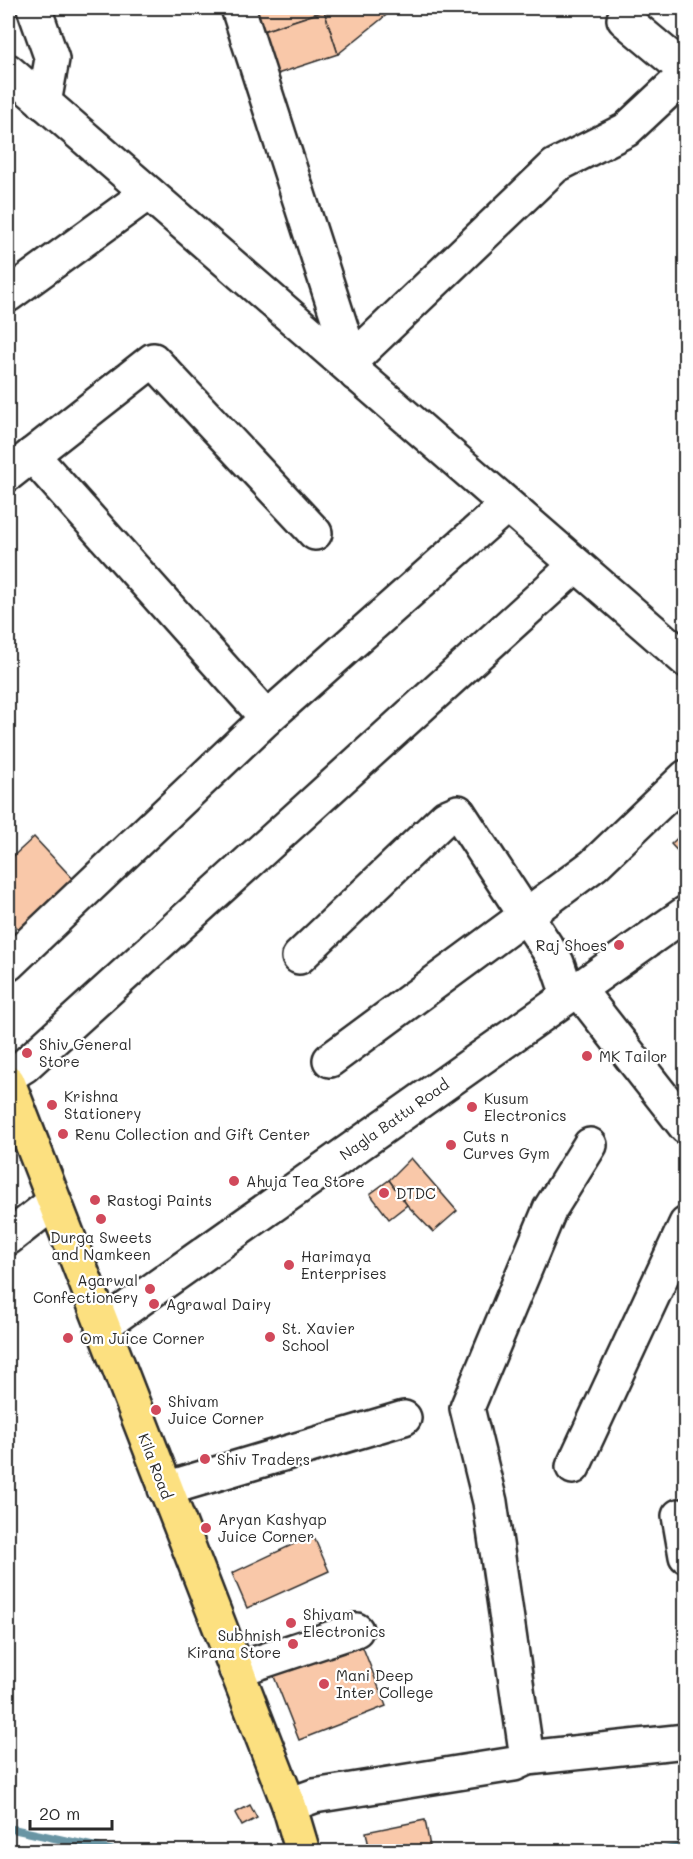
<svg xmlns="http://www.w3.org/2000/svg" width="693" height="1859" font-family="Mali,sans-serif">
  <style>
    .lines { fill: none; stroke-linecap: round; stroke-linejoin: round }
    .stream { stroke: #6995a4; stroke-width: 8 }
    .building { fill: #f9c8a9; stroke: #2b2b2b; stroke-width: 1.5 }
    .minor-casing { stroke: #2b2b2b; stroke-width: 38 }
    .major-casing { stroke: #2b2b2b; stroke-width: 38 }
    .minor { stroke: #fff; stroke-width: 33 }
    .major { stroke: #fce080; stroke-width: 33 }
    .poi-dot { fill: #d1495b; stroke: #fff; stroke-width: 2 }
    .labels { text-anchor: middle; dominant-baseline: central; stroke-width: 4.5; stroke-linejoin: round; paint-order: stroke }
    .poi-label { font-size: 15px; fill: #2b2b2b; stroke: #fff; text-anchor: start }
    .street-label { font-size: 15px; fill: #2b2b2b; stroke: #fff }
  </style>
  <rect width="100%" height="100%" fill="#fff"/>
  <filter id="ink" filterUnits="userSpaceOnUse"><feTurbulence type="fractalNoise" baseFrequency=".0167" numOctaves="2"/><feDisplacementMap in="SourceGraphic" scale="12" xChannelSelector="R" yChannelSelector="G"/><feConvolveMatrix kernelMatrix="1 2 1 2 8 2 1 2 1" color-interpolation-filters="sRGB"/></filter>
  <g filter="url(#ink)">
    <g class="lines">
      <g class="stream">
        <path d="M8,1828l111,24"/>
        <path d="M656,1852l30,-6"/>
      </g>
    </g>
    <g class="building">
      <path d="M249,8h74l1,3 -67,22z"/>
      <path d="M323,8h72l-57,46z"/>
      <path d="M324,11l14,43 -67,22 -14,-43z"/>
      <path d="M8,715l6,7 -6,6z"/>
      <path d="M686,830v30l-15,-16z"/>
      <path d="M34,837l41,44 -55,50 -12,-14v-56z"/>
      <path d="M411,1158l46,53 -24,21 -26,-27 -18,-25z"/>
      <path d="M389,1180l18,25 -18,14 -19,-25z"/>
      <path d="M313,1535l16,36 -82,37 -15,-35z"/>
      <path d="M360,1640l26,66 -87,34 -26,-66z"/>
      <path d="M250,1805l7,13 -15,8 -7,-13z"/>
      <path d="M425,1820l6,32h-61l-4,-20z"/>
    </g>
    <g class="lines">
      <g class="minor-casing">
        <g id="minor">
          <path d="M34,8l18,51 -8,44"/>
          <path d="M238,8l118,366"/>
          <path d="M624,19l62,52"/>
          <path d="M8,71l678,589"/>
          <path d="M8,295l140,-102"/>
          <path d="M352,360l203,-194 71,-36 60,-56"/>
          <path d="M32,455l235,263"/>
          <path d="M8,474l145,-114 162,173"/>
          <path d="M299,957l147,-140 12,-5 99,151 11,32"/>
          <path d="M8,964l259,-246 240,-213"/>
          <path d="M578,989l108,138"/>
          <path d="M330,1060l264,-195 92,-88"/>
          <path d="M8,1076l16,-10 552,-501"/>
          <path d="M8,1238l46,-36"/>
          <path d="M102,1326l584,-413"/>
          <path d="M573,1467l113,-243"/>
          <path d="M165,1489l239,-71"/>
          <path d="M679,1516l7,40"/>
          <path d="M236,1670l120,-40"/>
          <path d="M527,1758l-37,-256 -23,-94 83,-199 40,-64"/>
          <path d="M289,1805l25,-9 200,-32 13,-6 159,-17"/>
        </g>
      </g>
      <g class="major-casing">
        <path id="major" d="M8,1082l281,723 14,47"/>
      </g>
      <use href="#minor" class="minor"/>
      <use href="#major" class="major"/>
    </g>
  </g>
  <g class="poi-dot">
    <circle cx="619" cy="945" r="6"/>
    <circle cx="27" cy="1053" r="6"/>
    <circle cx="587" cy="1056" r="6"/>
    <circle cx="52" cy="1105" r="6"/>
    <circle cx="472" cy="1107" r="6"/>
    <circle cx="63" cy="1134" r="6"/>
    <circle cx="451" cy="1145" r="6"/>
    <circle cx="234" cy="1181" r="6"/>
    <circle cx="384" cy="1193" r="6"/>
    <circle cx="95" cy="1200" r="6"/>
    <circle cx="101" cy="1219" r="6"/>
    <circle cx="289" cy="1265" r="6"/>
    <circle cx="150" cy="1289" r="6"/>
    <circle cx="154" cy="1304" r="6"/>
    <circle cx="270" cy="1337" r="6"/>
    <circle cx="68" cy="1338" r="6"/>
    <circle cx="156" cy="1410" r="6"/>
    <circle cx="205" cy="1459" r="6"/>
    <circle cx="206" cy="1528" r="6"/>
    <circle cx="291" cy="1623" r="6"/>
    <circle cx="293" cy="1644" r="6"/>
    <circle cx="324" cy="1684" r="6"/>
  </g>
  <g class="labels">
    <g class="poi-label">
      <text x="607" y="945" text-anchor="end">Raj Shoes</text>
      <text x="39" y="1044">Shiv General<tspan x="39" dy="17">Store</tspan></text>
      <text x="599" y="1056">MK Tailor</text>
      <text x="64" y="1096">Krishna<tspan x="64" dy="17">Stationery</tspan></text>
      <text x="484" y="1098">Kusum<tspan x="484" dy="17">Electronics</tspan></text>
      <text x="75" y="1134">Renu Collection and Gift Center</text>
      <text x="463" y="1136">Cuts n<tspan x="463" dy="17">Curves Gym</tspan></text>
      <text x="246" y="1181">Ahuja Tea Store</text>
      <text x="396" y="1193">DTDC</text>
      <text x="107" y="1200">Rastogi Paints</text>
      <text x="101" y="1237" text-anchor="middle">Durga Sweets<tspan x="101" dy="17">and Namkeen</tspan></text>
      <text x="301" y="1256">Harimaya<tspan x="301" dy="17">Enterprises</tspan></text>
      <text x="138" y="1280" text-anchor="end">Agarwal<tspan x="138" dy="17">Confectionery</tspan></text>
      <text x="166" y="1304">Agrawal Dairy</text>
      <text x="282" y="1328">St. Xavier<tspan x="282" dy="17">School</tspan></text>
      <text x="80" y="1338">Om Juice Corner</text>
      <text x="168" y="1401">Shivam<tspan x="168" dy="17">Juice Corner</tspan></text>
      <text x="217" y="1459">Shiv Traders</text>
      <text x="218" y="1519">Aryan Kashyap<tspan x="218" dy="17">Juice Corner</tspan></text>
      <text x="303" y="1614">Shivam<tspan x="303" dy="17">Electronics</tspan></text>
      <text x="281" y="1635" text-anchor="end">Subhnish<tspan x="281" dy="17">Kirana Store</tspan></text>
      <text x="336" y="1675">Mani Deep<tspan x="336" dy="17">Inter College</tspan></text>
    </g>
    <g class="street-label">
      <text transform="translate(394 1119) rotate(-35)">Nagla Battu Road</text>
      <text transform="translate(156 1466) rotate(69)">Kila Road</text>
    </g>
  </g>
  <rect width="693" height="1859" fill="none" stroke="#fff" stroke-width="30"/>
  <rect x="15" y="15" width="663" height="1829" fill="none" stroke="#2b2b2b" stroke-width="2" filter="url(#ink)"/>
  <path d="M30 1820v9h82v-9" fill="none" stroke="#2b2b2b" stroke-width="3"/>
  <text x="39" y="1820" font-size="18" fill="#2b2b2b" stroke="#ffffff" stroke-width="4.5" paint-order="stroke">20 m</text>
</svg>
